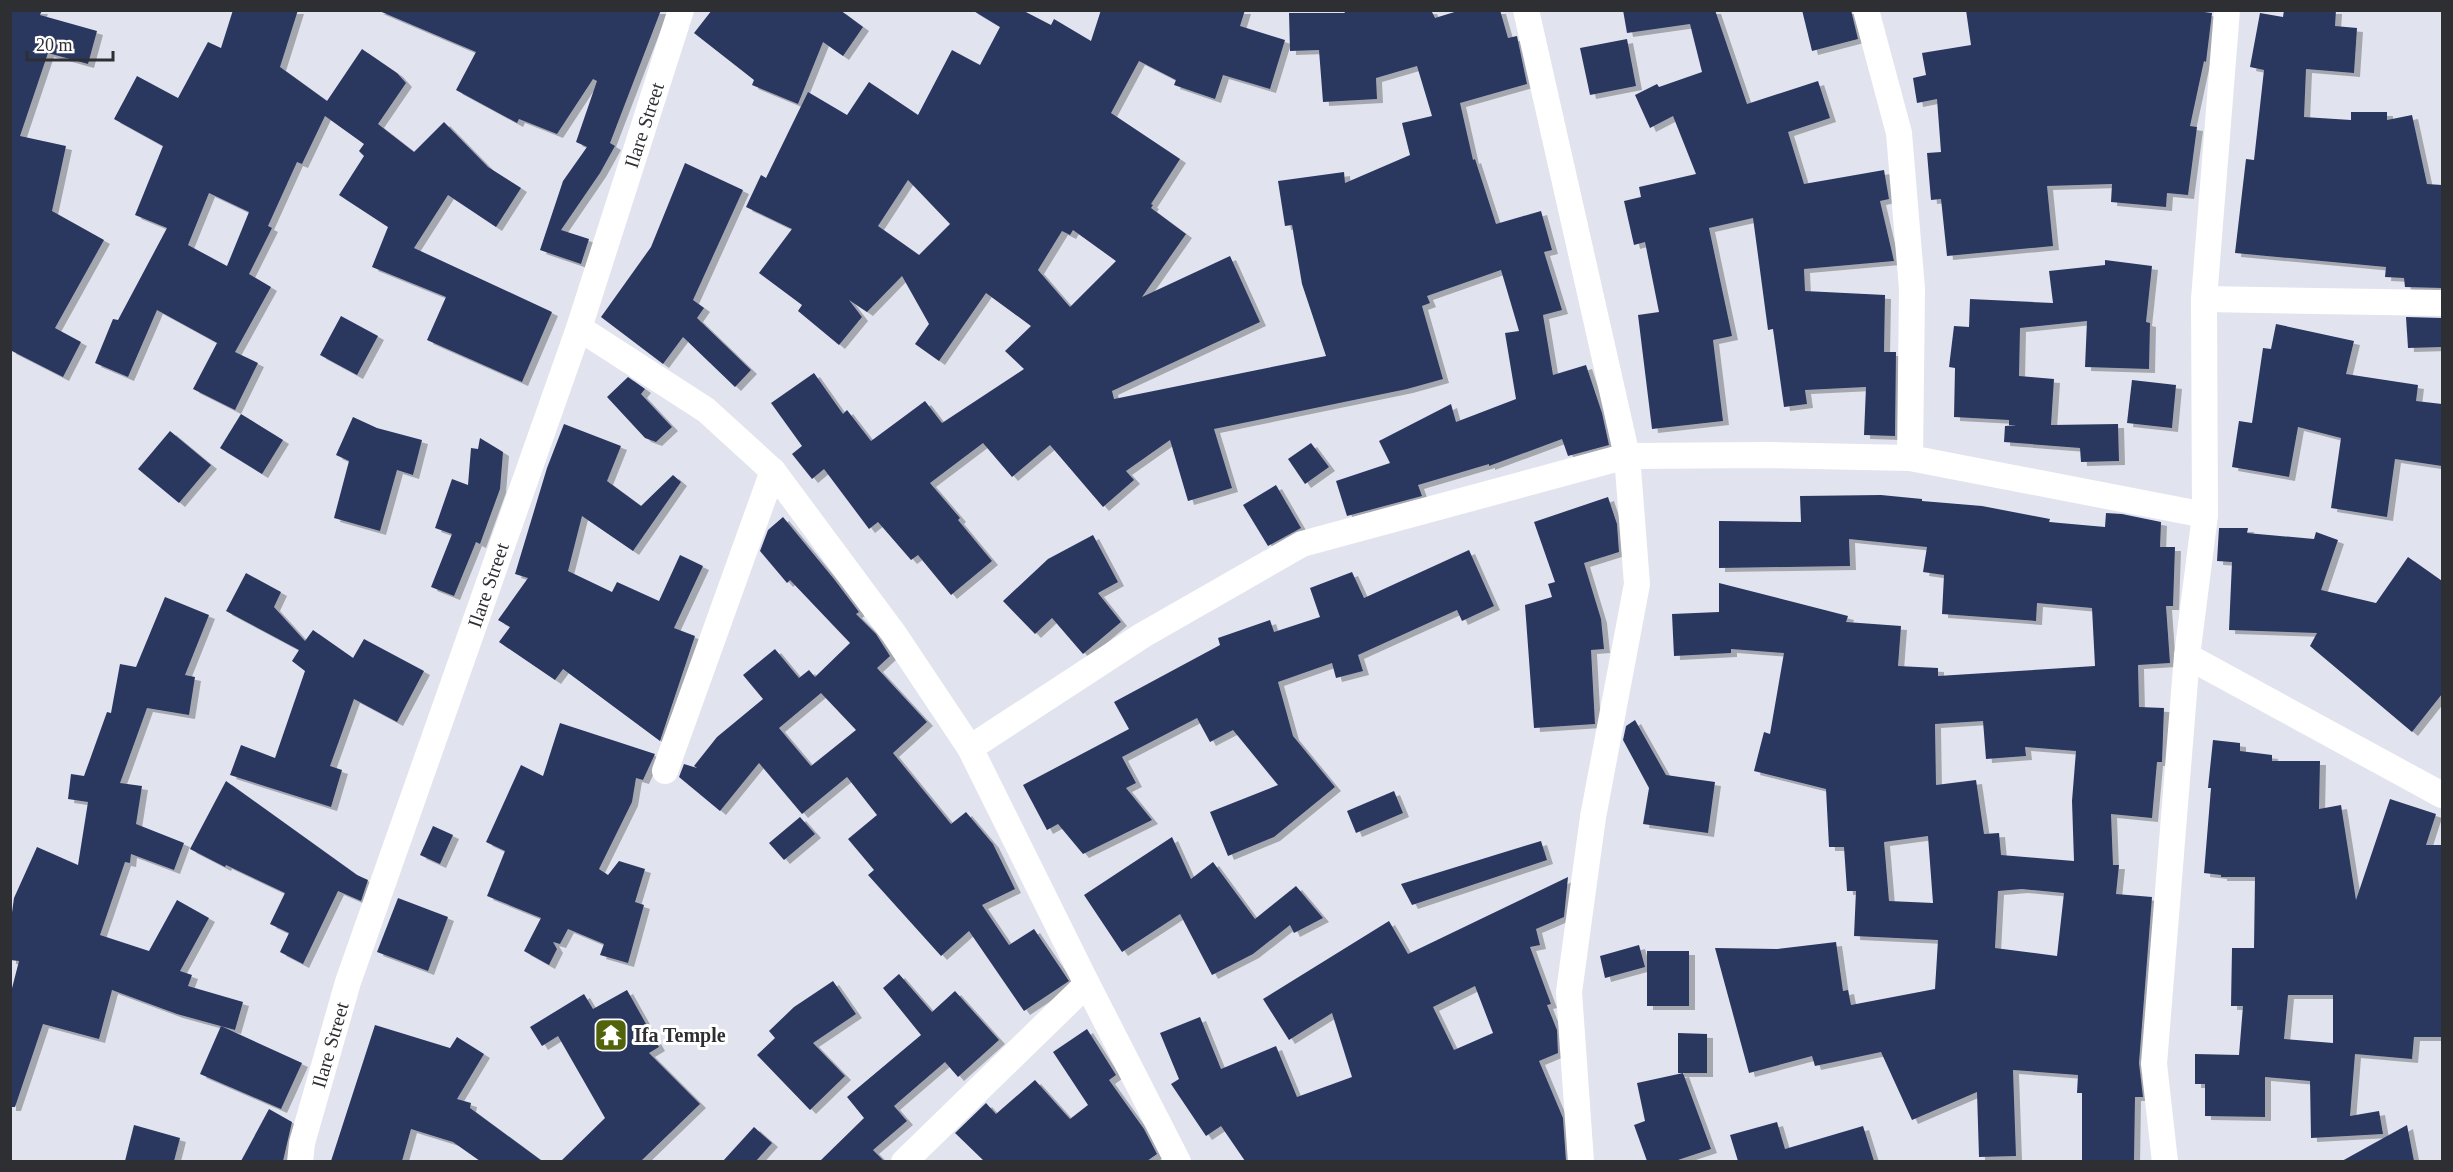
<svg xmlns="http://www.w3.org/2000/svg" width="2453" height="1172" font-family="Georgia,serif">
  <style>
    .building { fill: #2c3761; fill-rule: evenodd; filter: url(#shadow) }
    .lines { fill: none; stroke-linecap: round; stroke-linejoin: round }
    .minor { stroke: #fff; stroke-width: 26 }
    .labels { text-anchor: middle; dominant-baseline: central; stroke-width: 6; stroke-linejoin: round; paint-order: stroke }
    .street-label { font-size: 20px; fill: #2e2f33; stroke: #fff }
    .poi-label { font-size: 20px; font-weight: bold; fill: #2e2f33; stroke: #fff; text-anchor: start }
  </style>
  <defs>
    <filter id="shadow"><feDropShadow dx="6" dy="4" stdDeviation="0" flood-color="#0004"/></filter>
  </defs>
  <rect width="100%" height="100%" fill="#e1e4ef"/>
  <g class="building">
    <path d="M10,10h32l-2,5 57,16 -9,33 -40,-11 -28,83 46,10 -14,65 52,29 -49,88 26,14 -18,35 -53,-27z"/>
    <path d="M233,10h65l-18,57 47,34 35,-52 35,24 9,10 -28,41 36,28 30,-30 44,45 33,21 -25,39 -48,-32 -34,53 138,64 -30,70 -95,-42 19,-43 -74,-30 16,-40 -49,-32 25,-39 -5,-5 5,-7 -39,-28 -23,48 -5,-2 -29,64 4,2 -23,46 22,13 -36,65 23,11 -23,47 -42,-21 24,-46 4,2 -64,-35 -29,67 -33,-14 18,-44 5,1 49,-92 -32,-13 28,-69 -49,-27 23,-43 41,22 30,-56 13,6zM209,193l40,19 -22,54 -39,-21z"/>
    <path d="M377,10h284l-51,133 5,3 -15,27 -39,57 28,9 -8,25 -41,-14 23,-69 24,-34 -11,-5 21,-61 -4,-2 -36,55 -38,-15 -2,4 -61,-33 20,-38z"/>
    <path d="M712,10h128l23,17 -20,29 -20,-14 -25,62 -46,-19 2,-5 -60,-47z"/>
    <path d="M972,10h50l29,15 3,-6 37,22 10,-31h144l-5,16 45,14 -15,49 -47,-14 -8,24 -41,-14 2,-5 -37,-19 -28,52 69,46 -29,45 2,1 -2,3 35,26 -44,63 88,-41 30,66 -148,69 2,8 212,-43 -24,-72 -10,-59 -7,1 -7,-45 66,-9 1,11 65,-28 -8,-32 30,-7 -15,-50 -41,12 1,21 -54,3 -4,-52 -29,1 -1,-38h56l-2,-3h88l4,8 26,-8h39l8,28 9,-2 10,48 -67,19 13,57 2,-1 21,65 45,-13 11,39 -8,2 18,58 -19,5 10,60 33,-10 16,48 7,32 -41,11 -6,-17 -73,27v-2l-71,21 4,11 -75,20 -11,-35 54,-18 -11,-22 72,-37 5,18 60,-23 -11,-66 14,-2 -18,-61 -74,26 3,7 -8,3 21,73 -36,10 -193,40 18,59 -44,13 -18,-61 -44,31 8,9 -31,27 -53,-62 -38,32 -29,-34 -53,40 30,35 -2,2 34,41 -41,34 -33,-40 -7,5 -33,-38 -9,7 -45,-60 -12,10 -20,-25 10,-8 -31,-43 43,-30 29,41 4,-4 24,31 54,-40 17,22 82,-54 -19,-18 26,-25 -45,-33 -47,68 -24,-17 14,-20 -27,-48 -35,36 -18,-12 13,17 -23,28 -41,-34 4,-6 -43,-32 33,-44 -46,-22 15,-32 5,3 42,-86 39,23 22,-33 49,33 34,-65 28,15 20,-38zM908,180l42,44 -31,31 -41,-29zM1073,230l43,31 -46,46 -32,-37 24,-39 8,4z"/>
    <path d="M1623,10h92l32,94 71,-23 12,37 -42,14 16,52 80,-14 5,29 -9,2 14,60 -90,8 1,22 80,4 -1,57h12l-1,84 -31,-1 2,-48 -61,3 2,14 -23,3 -11,-78 -5,1 -15,-112 -44,10 23,108 -19,4 10,81 -71,8 -14,-114 21,-3 -14,-70 -11,3 -10,-44 17,-4 -2,-10 57,-13 -23,-58 -23,12 -15,-33 22,-11 2,3 43,-15 -12,-48 -63,9z"/>
    <path d="M1802,10h49l7,29 -46,12z"/>
    <path d="M1966,10h223l23,3 -6,49 -2,-1 -14,65 7,1 -9,68 -21,-2 -1,14 -55,-5 1,-18 -65,2 6,60 -106,10 -6,-57 -10,1 -4,-47 14,-1 -4,-53 -20,4 -4,-25 13,-3 -4,-22 49,-8z"/>
    <path d="M2284,10h52l-1,16 22,2 -3,45 -48,-4 -2,48 47,3v-8h36v8l25,-5 15,69 15,1v103l-37,-1 -1,-9 -19,-1 1,-10 -151,-14 11,-94 8,1 10,-90 -14,-3 10,-54 23,4z"/>
    <path d="M1627,39l9,47 -46,9 -10,-47z"/>
    <path d="M685,163l58,27 -50,110 11,8 -7,10 54,52 -16,17 -52,-50 -20,27 -62,-47 50,-70z"/>
    <path d="M2105,260l47,6 -6,56 4,1 -1,46 -64,-2 2,-46 -67,7 -1,48 35,3 -3,46 67,-1 1,37 -38,1 -1,-14 -76,-6 1,-16 12,-1h-8v-5l-55,-3 1,-49 -6,-1 5,-41 15,1 1,-28 83,4 -4,-32 56,-6z"/>
    <path d="M341,316l37,20 -21,39 -37,-20z"/>
    <path d="M2406,317l36,1v29l-34,1z"/>
    <path d="M2276,324l78,17 -8,33 72,11 -2,16 26,3v62l-47,-7 -8,58 -56,-9 10,-70 -43,-11 -9,50 -57,-10 7,-46 13,2 11,-75 8,1z"/>
    <path d="M628,377l17,12 -4,5 31,33 -16,15 -11,-4 -38,-41z"/>
    <path d="M2132,380l44,5 -4,43 -45,-5z"/>
    <path d="M241,414l42,26 -21,34 -42,-26z"/>
    <path d="M353,417l24,11 45,12 -9,35 -16,-5 -17,61 -46,-13 15,-57 -13,-6z"/>
    <path d="M564,424l57,22 -14,35 34,25 32,-31 8,7 -48,69 -51,-35 -14,55 44,21 5,-10 42,19 21,-46 23,11 -29,62 21,8 -35,105 -97,-72 -8,11 -56,-38 11,-15 -12,-7 30,-42 -13,-4 32,-106z"/>
    <path d="M170,431l41,34 -32,38 -41,-34z"/>
    <path d="M480,438l23,14 -3,37 -20,55 -4,-2 -22,54 -23,-9 21,-53 -17,-6 17,-49 16,6 3,-37 7,1z"/>
    <path d="M1311,443l18,24 -24,17 -17,-25z"/>
    <path d="M1276,485l25,43 -33,18 -25,-41z"/>
    <path d="M1881,495l41,4v2l60,5 68,13 -1,3 56,5 1,-14 16,1 39,8 -1,25h15l-2,59h-7l4,57 -32,2 1,42 25,1 -2,54h-5l-5,56 -41,-4 2,51h6l-3,29 36,3 -13,166 4,34h-8l-1,64h-52v-68h-5l1,-18 -65,-5 3,86 -37,1 -2,-65 -65,28 -31,-68 -66,14 -3,-10 -63,17 -34,-125 62,1 59,-7 7,49 5,-1 3,15 84,-16 3,-49 -84,-4 2,-45h-9l-3,-44h-15l-3,-58 -72,-18 10,-39 6,2 14,-81 -53,-4v4l-57,3 -2,-42 47,-2v-29l129,33 -2,6 55,4 -3,40 40,2v8l157,-10 -3,-58 -55,-5 -1,18 -94,-7 2,-39 -21,-3 4,-25 -78,-8 1,27 -131,2v-47l82,1 -1,-26zM1983,721l3,38 40,-3 -1,-9 51,4 -4,50 2,60 -73,-6 -2,-22 -15,1 -8,-54 -40,5 -1,-61zM1928,836l5,67 -44,-2 -5,-59zM2022,889l42,4 -7,63 -62,-8 3,-57z"/>
    <path d="M1608,497l9,27 2,28 -35,11 17,56 3,30 -13,1 4,74 -61,4 -9,-123 27,-8 -4,-13 7,-2 -21,-60z"/>
    <path d="M783,517l51,62 25,33 -3,2 20,20 14,22 -13,12 50,54 -34,31 58,71 15,-12 27,32 22,45 -33,16 27,40 25,-16 35,52 -45,30 -55,-80 -28,25 -73,-81 6,-5 -26,-31 29,-24 -30,-38 -45,37 -43,-51 -39,48 -41,-34 5,-13 13,4 -3,-2 23,-29 46,-38 -20,-24 32,-26 24,29 10,-8 6,7 35,-34 -60,-63 -3,3 -27,-32 8,-21zM821,693l35,37 -45,36 -32,-38z"/>
    <path d="M2219,528h29l-1,5 67,6 2,-7 22,8 -17,50 55,13 32,-46 34,24v113l-30,38 -102,-86 7,-13 -88,-3 3,-68 -15,-1z"/>
    <path d="M1093,535l25,47 -20,11 23,29 -38,32 -31,-36 -17,16 -32,-33 45,-42z"/>
    <path d="M1469,550l25,56 -32,15 -5,-11 -99,45 5,16 -27,7 -4,-15 -54,19 15,54 42,51 -61,50 -46,19 -18,-44 68,-27 -45,-55 -23,12 -13,-24 -75,39 14,26 -10,5 26,32 -69,34 -25,-30 -11,6 -24,-45 106,-56 -15,-27 106,-57 -2,-7 52,-18 4,12 46,-15 -10,-29 42,-16 12,26z"/>
    <path d="M246,573l35,19 -7,15 31,34 8,-11 40,28 11,-19 60,32 -27,51 -43,-23 -24,67 12,4 -11,37 -101,-32 11,-30 34,13 30,-87 -13,-10 7,-11 -73,-39z"/>
    <path d="M165,597l44,18 -24,60 10,2 -6,38 -42,-7 -27,75 22,3 -6,38 48,19 -10,27 -43,-16 -1,9 -5,-1 -25,73 49,16 28,-51 32,18 -29,53 12,4 -4,11 55,16 -8,28 -58,-16 -65,-24 -13,49 -56,-15 -28,83h-5v-111l9,-35 -9,-1v-33l4,-29 23,-51 41,18 10,-63 -20,-3 3,-25 13,2 23,-64 4,1 9,-49 16,3z"/>
    <path d="M1635,720l31,55 49,7 -7,51 -65,-9 6,-36 -26,-48 3,-14z"/>
    <path d="M560,723l95,31 -12,26 -7,-2 -4,24 -33,67 9,6 11,-14 26,8 -10,33 9,3 -16,58 -28,-8 4,-11 -36,-15 -8,15 -7,-2 4,7 -8,16 -25,-14 17,-33 -54,-22 18,-45 -19,-9 35,-77 22,11z"/>
    <path d="M2213,740l27,3v8l32,4v6h48l-1,48 22,-4 15,95 34,-101 46,15 -10,31h16v192h-28l-2,22 -57,-5 -5,62 29,-5 4,23 -72,4 -1,-57 -45,-4v40l-60,-1v-32h-10v-30l44,1 4,-49h-12l1,-58h22l1,-71h-34v-2l-17,-2 7,-85h-3zM2288,995h45v48l-49,-4z"/>
    <path d="M226,781l131,94 11,5 -7,21 -23,-10 -35,73 -23,-12 9,-19 -19,-9 15,-31 -59,-28 -1,2 -35,-18z"/>
    <path d="M1394,791l9,22 -47,20 -9,-22z"/>
    <path d="M800,817l15,17 -31,26 -15,-17z"/>
    <path d="M433,826l20,9 -13,29 -20,-9z"/>
    <path d="M1172,837l19,42 22,-17 42,57 41,-33 27,32 -29,15 -4,-8 -37,29 -41,21 -32,-61 -58,38 -38,-57z"/>
    <path d="M1541,841l6,19 -135,45 -11,-21z"/>
    <path d="M1568,877l-4,40 -28,12 4,16 -10,2 21,57 -4,1 10,25 1,23 -19,8 24,57 3,43h-321l-24,-35 -15,10 -35,-52 8,-5 -19,-46 40,-16 21,52 55,-23 21,51 55,-20 -20,-64 -43,27 -26,-41 126,-78 19,33zM1475,986l18,47 -39,17 -21,-43z"/>
    <path d="M398,898l50,19 -20,54 -51,-19z"/>
    <path d="M1639,945l6,22 -40,11 -5,-22z"/>
    <rect x="1647" y="951" width="42" height="55"/>
    <path d="M899,974l33,38 23,-21 44,49 -41,37 -13,-15 -51,44 13,15 -34,29 11,11h-64l44,-43 -17,-21 74,-62 -38,-47z"/>
    <path d="M833,981l23,33 -43,29 32,33 -35,34 -53,-55 18,-17 -6,-7 25,-24z"/>
    <path d="M627,990l32,57 -10,6 51,51 -59,57h-80l44,-43 -47,-82 -16,10 -12,-19 54,-33 9,15z"/>
    <path d="M375,1025l75,23 7,-11 27,17 -27,45 14,4 -1,5 72,53h-62l-27,-19 -42,-13 -9,32h-71z"/>
    <path d="M221,1026l81,37 -21,46 -81,-35z"/>
    <path d="M1087,1029l29,46 -7,5 35,49 13,25 -10,7h-163l-29,-28 31,-30 10,11 39,-34 35,39 18,-14 -35,-53z"/>
    <path d="M1678,1033l29,1v39h-29z"/>
    <path d="M1683,1073l28,76 -36,12h-28l-13,-36 11,-4 -8,-38z"/>
    <path d="M269,1109l23,13 -9,39h-42z"/>
    <path d="M1777,1122l8,27 78,-23 11,35h-136l-8,-26z"/>
    <path d="M134,1125l46,13 -6,23h-49z"/>
    <path d="M2407,1125l7,36h-72z"/>
    <path d="M754,1127l18,16 -16,18h-33z"/>
  </g>
  <g class="lines">
    <g class="minor">
      <path d="M1526,10l101,446 10,128 -44,233 -24,175 12,170"/>
      <path d="M1866,10l33,123 13,156 -2,169"/>
      <path d="M2204,299l238,4"/>
      <path d="M579,328l127,82 67,61 121,163 76,114 117,236 91,178"/>
      <path d="M2187,656l255,139"/>
      <path d="M970,748l173,-113 159,-91 325,-88 143,-1 140,3 295,57"/>
      <path d="M665,771l108,-300"/>
      <path d="M300,1162l2,-19 46,-161 231,-654 102,-318"/>
      <path d="M904,1162l183,-178"/>
      <path d="M2165,1162l-11,-98 33,-408 18,-141 -1,-216 23,-289"/>
    </g>
  </g>
  <defs>
    <g id="temple-square" transform="scale(1.725)"><rect x="-9" y="-9" width="18" height="18" rx="4" fill="#51630b" stroke="#fff"/><path d="M0-6L5-2H3V0L6.5 2.5H4V6H1.5V3h-3V6H-4V2.5H-6.5L-3 0V-2H-5Z" fill="#fff"/></g>
  </defs>
  <g fill-rule="evenodd">
    <use href="#temple-square" x="611" y="1035"/>
  </g>
  <g class="labels">
    <g class="street-label">
      <text transform="translate(644 125) rotate(-72)">Ilare Street</text>
      <text transform="translate(488 585) rotate(-71)">Ilare Street</text>
      <text transform="translate(330 1045) rotate(-74)">Ilare Street</text>
    </g>
    <g class="poi-label">
      <text x="634" y="1035">Ifa Temple</text>
    </g>
  </g>
  <rect width="2453" height="1172" fill="none" stroke="#2e2f33" stroke-width="24"/>
  <path d="M27 51v9h86v-9" fill="none" stroke="#2e2f33" stroke-width="3"/>
  <text x="36" y="51" font-size="18" fill="#2e2f33" stroke="#ffffff" stroke-width="4.5" paint-order="stroke">20 m</text>
</svg>
